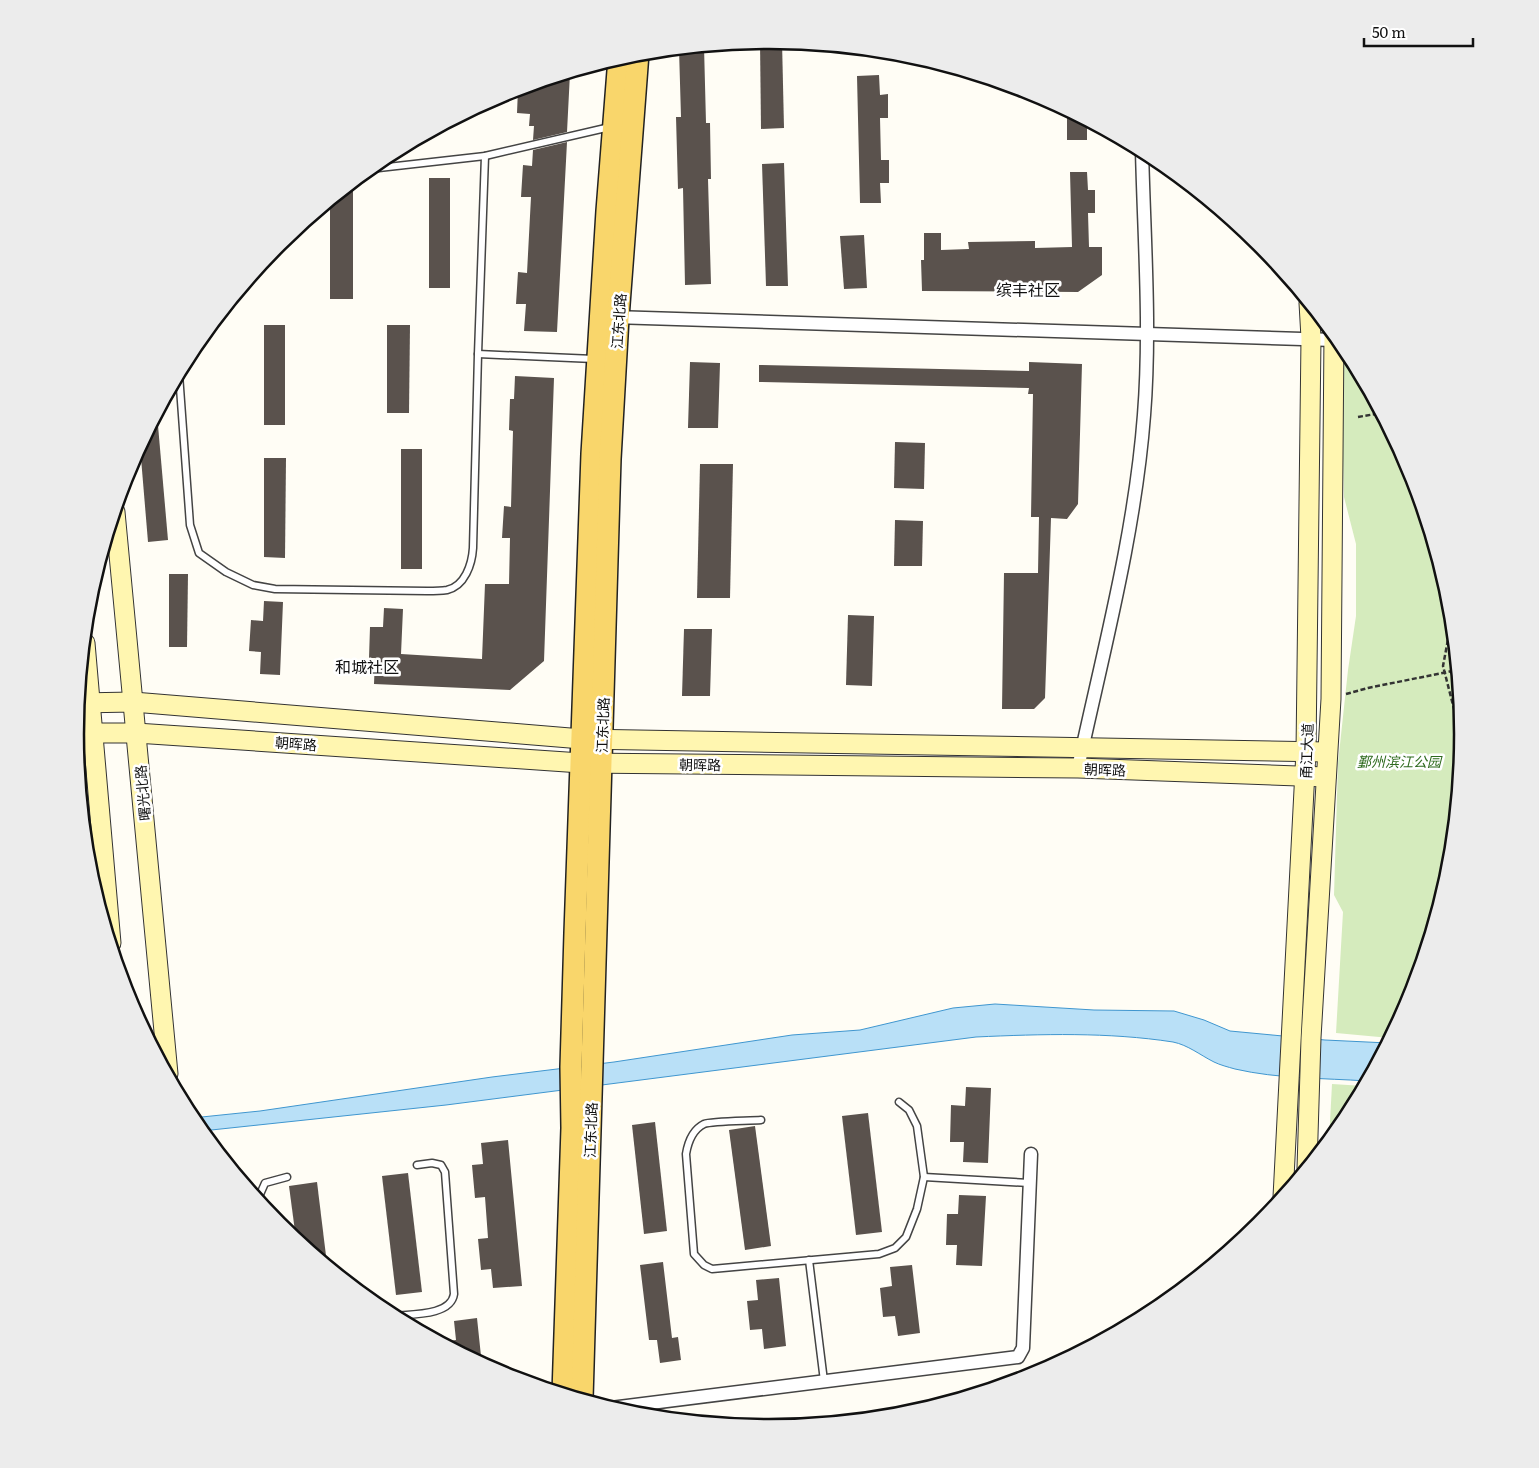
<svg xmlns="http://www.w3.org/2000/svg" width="1539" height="1468" font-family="Literata,'Noto Sans SC',serif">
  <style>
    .green { fill: #d5ebbd }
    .water { fill: #b9e0f7; stroke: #3f96cf }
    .building { fill: #5a524d }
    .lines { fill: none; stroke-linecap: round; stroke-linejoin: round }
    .lane-casing { stroke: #444; stroke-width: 9 }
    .street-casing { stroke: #444; stroke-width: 15 }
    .secondary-casing { stroke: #333; stroke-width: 21 }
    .primary-casing { stroke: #222; stroke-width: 24 }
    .path { stroke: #333; stroke-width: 2.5; stroke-dasharray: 5 2.5; stroke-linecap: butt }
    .lane { stroke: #fff; stroke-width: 6 }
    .street { stroke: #fff; stroke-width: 12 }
    .secondary { stroke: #fff6b0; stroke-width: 19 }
    .primary { stroke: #f9d66b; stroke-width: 21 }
    .labels { text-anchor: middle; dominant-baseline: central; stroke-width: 5; stroke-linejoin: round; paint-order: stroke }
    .street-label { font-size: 14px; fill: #111; stroke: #fff }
    .park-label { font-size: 14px; font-style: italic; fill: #2f6b1f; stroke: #fff }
    .quarter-label { font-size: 16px; fill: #111; stroke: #fff }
    .rim { fill: none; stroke: #111; stroke-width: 2.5 }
  </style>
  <rect width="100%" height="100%" fill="#fffdf5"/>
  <g class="green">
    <path d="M1340,341l7,8 64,120 39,130 13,135 -13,136 -39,130 -21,38 -54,-5 7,-121 -9,-17 4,-132 10,-93 8,-54v-72l-12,-47z"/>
    <path d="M1332,1084l32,2 -18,34 -17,21z"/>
  </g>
  <path class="water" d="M995,1004l99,6 80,1 30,9 26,11 95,9 63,3 -21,38c-43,-3 -89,-2 -132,-12 -7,-2 -15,-4 -21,-7 -14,-7 -26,-17 -41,-20 -65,-10 -131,-8 -197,-5l-530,68 -244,26 -10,-13 68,-7 232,-34 122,-15 178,-27 68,-5 93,-22z"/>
  <g class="building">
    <path d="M770,40l12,1 2,87 -23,1 -1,-88z"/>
    <path d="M704,46l2,77h4l1,56h-3l3,105 -26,1 -2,-97 -5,1 -2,-72h5l-2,-68z"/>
    <path d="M570,73l-3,59 -34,8 1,-14h-5l1,-12 -13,-1 1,-24z"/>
    <path d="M879,75l1,20 8,-1v24h-8l1,42h8v23h-9l1,20h-21l-3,-127z"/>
    <path d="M1067,110l20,10v20h-20z"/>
    <path d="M567,142l-10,190 -33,-1 2,-27h-10l2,-32 9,1 4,-76h-10l2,-32 9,1 1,-16z"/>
    <path d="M784,163l4,123h-22l-4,-122z"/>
    <path d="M1070,172h17l1,18h7v23h-7l1,34h13v28l-24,17 -156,-1 -1,-31h3v-27h17v17l28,-1 -1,-7 67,-1v7l37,-1z"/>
    <rect x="429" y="178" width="21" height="110"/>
    <path d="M344,190h9v109h-23v-98z"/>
    <path d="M864,235l3,53 -23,1 -4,-53z"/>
    <rect x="264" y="325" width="21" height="100"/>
    <path d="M387,325h23l-1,88h-22z"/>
    <path d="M690,362l30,1 -2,65h-30z"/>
    <path d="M1029,362l53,2 -4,140 -11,15 -16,-1 -6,180 -11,11h-32l2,-136h34l1,-56h-8l2,-123h-5l1,-6 -270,-6v-17l270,6z"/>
    <path d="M515,376l39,2 -10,283 -34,29 -136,-6 1,-26h-6l1,-31h13l1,-19 19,1 -2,45 81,5 3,-75h24l1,-46h-8l2,-32 7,1 2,-76 -4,-1 1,-31h4z"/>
    <path d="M157,414l11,126 -20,2 -8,-96z"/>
    <path d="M895,442l30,1 -1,46 -30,-1z"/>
    <rect x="401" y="449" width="21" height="120"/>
    <path d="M264,458h22l-1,100 -21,-1z"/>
    <path d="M700,464h33l-3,134h-33z"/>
    <path d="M895,520l28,1 -1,45h-28z"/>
    <path d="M169,574h19l-1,73h-18z"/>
    <path d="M264,601l19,1 -3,73 -20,-1 1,-22 -12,-1 2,-31 12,1z"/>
    <path d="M848,615l26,1 -2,70 -26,-1z"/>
    <path d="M684,629h28l-2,67h-28z"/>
    <path d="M966,1087l25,1 -3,75 -25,-1 1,-20h-14l1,-37 14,1z"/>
    <path d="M868,1113l14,119 -26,3 -14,-119z"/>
    <path d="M655,1122l12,109 -23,3 -12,-109z"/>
    <path d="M755,1126l16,120 -26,4 -16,-120z"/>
    <path d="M508,1140l14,146 -29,2 -2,-19 -10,1 -3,-31 10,-1 -3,-41 -10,1 -3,-33 11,-1 -2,-21z"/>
    <path d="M408,1173l14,119 -26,3 -14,-119z"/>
    <path d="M317,1182l10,82 -31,-25 -7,-53z"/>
    <path d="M959,1195l27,1 -4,70 -26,-1 1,-20h-11l1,-31h11z"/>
    <path d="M663,1262l9,76 6,-1 3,23 -21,3 -3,-23h-8l-9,-75z"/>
    <path d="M912,1265l8,68 -22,3 -3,-20 -12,1 -3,-29 12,-2 -2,-19z"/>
    <path d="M779,1278l7,68 -22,3 -2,-20 -12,1 -3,-29 11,-1 -2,-20z"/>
    <path d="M477,1318l4,38 1,7 -41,-21 15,-2 -2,-19z"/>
  </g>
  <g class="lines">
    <g class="lane-casing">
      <g id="lane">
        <path d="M370,169l115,-13 125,-29"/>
        <path d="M478,354l116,5"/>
        <path d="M179,374l11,151 9,28 27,19 27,13 22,4 152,2c6,0 13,0 20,-1 18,-4 25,-26 26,-42l5,-194 7,-198"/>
        <path d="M761,1120c-11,1 -49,1 -57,4 -12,6 -16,18 -18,30l8,100 10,11 8,4 167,-15 16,-6 11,-11 11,-28 7,-32 -7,-51 -8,-16 -10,-8"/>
        <path d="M924,1177l105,6"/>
        <path d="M258,1199l7,-16 22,-6"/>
        <path d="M809,1260l15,121"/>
        <path d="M393,1316c18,-2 58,0 61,-22l-9,-122 -4,-7 -9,-2 -15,2"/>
      </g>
    </g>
    <g class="street-casing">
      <g id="street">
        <path d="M613,317l721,23"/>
        <path d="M1078,768c25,-116 57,-234 66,-353 7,-87 0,-178 -2,-265"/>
        <path d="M611,1408l407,-51 5,-9 8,-194"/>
      </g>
    </g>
    <g class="secondary-casing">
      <g id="secondary">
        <path d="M115,512l53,562"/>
        <path d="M85,643l26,300"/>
        <path d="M79,703l54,-1 449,37 745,13"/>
        <path d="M76,733h60l445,30 497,5 248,9"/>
        <path d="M1307,1168l4,-130 20,-339 3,-366"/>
        <path d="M1283,1197l23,-446 5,-413 -2,-35"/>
      </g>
    </g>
    <g class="primary-casing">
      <g id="primary">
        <path d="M563,1393l9,-265 -1,-61 4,-134 17,-479 15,-243 12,-153"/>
        <path d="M582,1399l28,-940 8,-141 20,-265"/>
      </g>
    </g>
    <g class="path">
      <path d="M1358,417l23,-4"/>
      <path d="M1452,618l-9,48 20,78"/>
      <path d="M1346,694l22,-6 89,-18"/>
    </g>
    <use href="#lane" class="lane"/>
    <use href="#street" class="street"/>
    <use href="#secondary" class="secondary"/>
    <use href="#primary" class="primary"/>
  </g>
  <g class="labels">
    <g class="street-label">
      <text transform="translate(618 321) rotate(-86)">江东北路</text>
      <text transform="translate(602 725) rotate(-88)">江东北路</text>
      <text transform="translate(296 743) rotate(4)">朝晖路</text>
      <text transform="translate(1306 751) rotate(-88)">甬江大道</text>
      <text transform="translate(700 764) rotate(1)">朝晖路</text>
      <text transform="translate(1105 769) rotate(2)">朝晖路</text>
      <text transform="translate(142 793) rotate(-95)">曙光北路</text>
      <text transform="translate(590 1130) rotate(-88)">江东北路</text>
    </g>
    <g class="park-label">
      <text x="1399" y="761">鄞州滨江公园</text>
    </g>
    <g class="quarter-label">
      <text x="1028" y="289">缤丰社区</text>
      <text x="367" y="666">和城社区</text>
    </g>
  </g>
  <path d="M0 0H1539V1468H0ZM84 734a685 685 0 1 1 1370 0a685 685 0 1 1-1370 0Z" fill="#ececec" fill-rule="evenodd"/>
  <path class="rim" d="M84 734a685 685 0 1 1 1370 0a685 685 0 1 1-1370 0Z"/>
  <path d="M1364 38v8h109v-8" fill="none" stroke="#111111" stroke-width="2.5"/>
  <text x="1372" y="38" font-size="15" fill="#111111" stroke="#ffffff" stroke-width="4" paint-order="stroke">50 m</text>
</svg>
